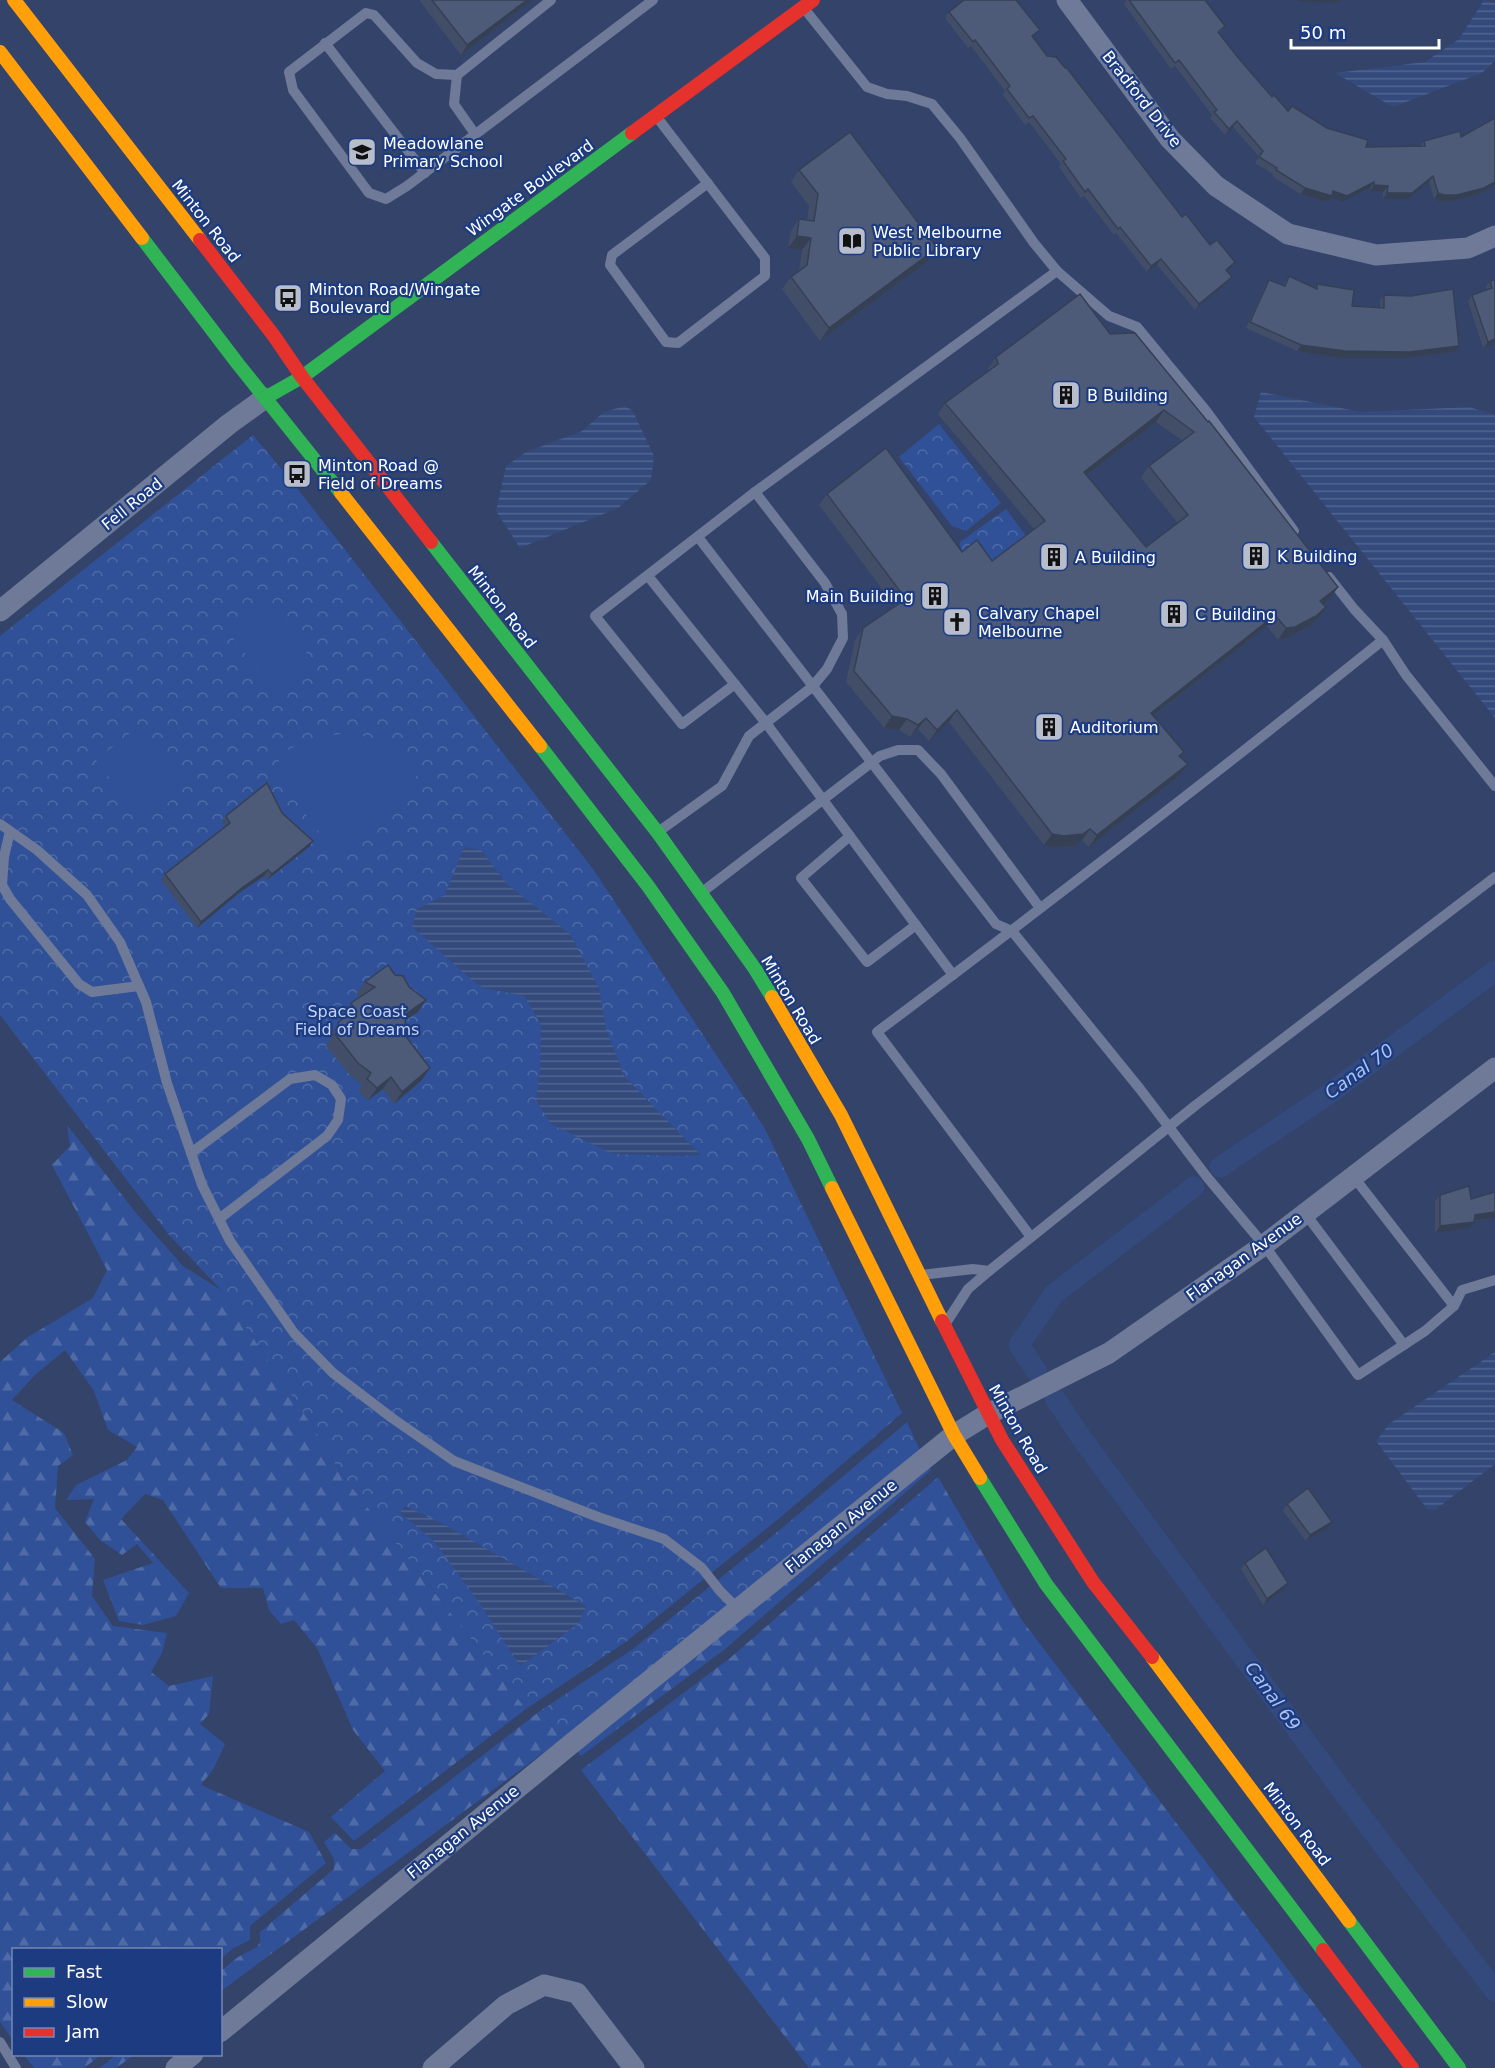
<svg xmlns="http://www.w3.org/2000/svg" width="1495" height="2068" font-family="'DejaVu Sans',sans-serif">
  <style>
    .forest { fill: url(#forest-firs) }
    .park { fill: url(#park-crowns) }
    .pitch { fill: #305197 }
    .water { fill: url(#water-rules) }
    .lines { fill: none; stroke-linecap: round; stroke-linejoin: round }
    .canal { stroke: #344a7c; stroke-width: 21 }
    .lane { stroke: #6e7a98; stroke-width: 10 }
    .street { stroke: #6e7a98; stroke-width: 21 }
    .fast { stroke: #30b455; stroke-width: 14 }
    .slow { stroke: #ff9f0a; stroke-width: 14 }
    .jam { stroke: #e5322d; stroke-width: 14 }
    .wall { fill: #424e68; fill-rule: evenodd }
    .shaded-wall { fill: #364055 }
    .building { fill: #4d5b79; stroke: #364055; stroke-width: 1.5; fill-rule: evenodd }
    .labels { text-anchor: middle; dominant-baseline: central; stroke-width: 4.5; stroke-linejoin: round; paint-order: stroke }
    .street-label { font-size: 16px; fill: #fff; stroke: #1c3b80 }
    .poi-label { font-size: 16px; fill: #fff; stroke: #1c3b80; text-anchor: start }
    .park-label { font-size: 16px; fill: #c4d4f7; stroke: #1c3b80 }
    .water-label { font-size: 18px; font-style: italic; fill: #abc2f1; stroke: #1c3b80 }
  </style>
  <defs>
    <pattern id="forest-firs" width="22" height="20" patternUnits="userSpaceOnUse" patternTransform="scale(1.5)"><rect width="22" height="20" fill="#305197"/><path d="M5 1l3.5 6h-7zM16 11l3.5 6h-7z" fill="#4f6ba7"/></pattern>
    <pattern id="park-crowns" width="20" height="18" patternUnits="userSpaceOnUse" patternTransform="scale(1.5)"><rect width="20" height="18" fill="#305197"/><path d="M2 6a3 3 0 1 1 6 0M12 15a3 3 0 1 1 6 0" fill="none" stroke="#4f6ba7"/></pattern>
    <pattern id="water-rules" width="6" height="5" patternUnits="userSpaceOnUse" patternTransform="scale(1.5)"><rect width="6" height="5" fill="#344a7c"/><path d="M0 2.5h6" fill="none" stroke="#526590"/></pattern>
  </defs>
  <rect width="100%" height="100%" fill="#33436a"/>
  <g class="forest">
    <path d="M67,1125l69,88 47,53 38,24 94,140 25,42 186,237 -172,132 -23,-24 54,-46 -32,-41 -36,-82 -23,-28 -13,4 -12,-14 -6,-22h-42l-58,-88 -18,-6 -24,25 68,74 -13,23 -33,9 -24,-4 -16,-41 50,-17 -16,-19 -15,11 -22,-15 -15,-18 9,-23 -28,1 10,-15 51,-25 10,-13 -29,-17 -14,-39 -29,-41 -30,25 -23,25 52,33 9,22 -15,11 -3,42 40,51 -3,37 21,30 54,7 -5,20 -11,19 18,14 44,-10 -4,38 -9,10 25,20 -11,24 -13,17 108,47 17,31 -76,63v14l-18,9 -11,10 -1,-9h-206l-1,90 -13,-18v-660l28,-25 65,-39 14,-28 -55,-105 18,-19z"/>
    <path d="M922,1455l9,15 -207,180 -143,106 -11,-15z"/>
    <path d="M938,1477l83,142 342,449h-554l-228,-298 149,-112z"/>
    <path d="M540,1711l22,28 -341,252v-20l17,-14 19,-10 3,-6v-9l74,-63v-10l-10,-17 11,-9 16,16h10z"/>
    <path d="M117,2054l17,1 -18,13h-16z"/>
    <path d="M24,2055h77l-17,13h-50z"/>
  </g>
  <g class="park">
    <path d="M939,424l62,79 -35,28 -14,-5 -53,-69z"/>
    <path d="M253,435l44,53 296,381 171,258 138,286 -120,103 -155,125 -101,68 -186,-237 -25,-42 -94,-140 -52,-55 -169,-220v-379z"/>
    <path d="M1006,509l20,27 -45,32c-9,-7 -22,-14 -21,-26z"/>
    <path d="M907,1422l15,33 -360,284 -22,-28 93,-62 155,-126z"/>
  </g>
  <g class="pitch">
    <path d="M266,601l47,60 -39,32 -21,-30 -26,-32z"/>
    <path d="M139,726l48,59 -35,32 -8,5 -48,-62z"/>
    <path d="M354,733l33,12 32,27 -23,37 -10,5 -42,34 -15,-3 -36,-48 -16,-41c27,-16 46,-21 77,-23z"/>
  </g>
  <g class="water">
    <path d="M1484,0l11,3v58l-13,12 -89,34 -58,-34 90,-11 34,-23z"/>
    <path d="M1261,392l100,20 108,-5 26,8v303l-241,-301z"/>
    <path d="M625,406l8,5 21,45 -3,24 -33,28 -98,40 -24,-37 10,-45 20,-14 56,-21 22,-19z"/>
    <path d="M464,847l17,3 26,34 63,50 29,54 7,41 18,47 77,79 -23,1 -66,-2 -61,-30 -15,-23 4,-30 1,-47 -17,-28 -40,-8 -10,-6 -62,-55 5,-18 28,-14z"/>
    <path d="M1495,1352v112l-60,46 -8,-1 -51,-68 13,-17z"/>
    <path d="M405,1506l42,20 139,80 -8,18 -58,42 -42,-65 -45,-61 -33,-27z"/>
  </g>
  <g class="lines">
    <g class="canal">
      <path d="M1220,1167l106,-71 169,-125"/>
      <path d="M1037,1372l-18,-27 35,-51 140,-107"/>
      <path d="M1055,1398l25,38 281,380 134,175"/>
    </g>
    <g class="lane">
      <path d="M551,0l-94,75 -21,-1 -19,-11 -43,-48 -8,-2 -77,59 4,18 76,103 17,6 21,-13 246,-186"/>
      <path d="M803,7l64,80 20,7 20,2 25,8 28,34 74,105 23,28 52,45 28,11 70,85 87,119"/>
      <path d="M325,43l100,130"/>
      <path d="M457,75l-3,29 21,30"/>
      <path d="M656,116l109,142v18l-87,67 -12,-1 -56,-77 2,-10 96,-72"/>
      <path d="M698,537l298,387 16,7 128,158 67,88 57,68 94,130 67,-44 29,-25 8,-16 33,-10"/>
      <path d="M648,576l118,147 187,252"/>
      <path d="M1329,577l25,32 29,31 23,35 89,111"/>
      <path d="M735,684l-53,40 -87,-108 160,-124 302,-221"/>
      <path d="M0,824l37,26 50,45 33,47 26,60 21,81 35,102 28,56 64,92 39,40 59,45 62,43 144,56 66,22 38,29 18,23 18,18"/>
      <path d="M10,831l-6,26 -2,28 8,14 69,85 13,8 47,-6"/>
      <path d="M658,832l64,-46 27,-50 63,-49 15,-18 16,-31 -1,-24 -17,-31 -70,-91"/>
      <path d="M850,836l-49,42 66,84 49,-37"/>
      <path d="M701,893l179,-137 18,-6h20l23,24 99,134"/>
      <path d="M191,1153l99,-74 25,-4 17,10 9,14 -3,21 -11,16 -108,83"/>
      <path d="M1353,1176l101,130"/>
      <path d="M1305,1213l99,132"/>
      <path d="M1031,1237l-154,-205c171,-128 339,-258 506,-392"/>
      <path d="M921,1275l52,-6 16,2"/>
      <path d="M946,1323l22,-34 21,-18 207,-166 299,-228"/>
      <path d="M0,2042l16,26"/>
    </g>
    <g class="street">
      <path d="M1067,0l103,139 46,47 72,48 88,21 92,-7 27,-12"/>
      <path d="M0,611l229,-187 36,-26"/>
      <path d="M220,2032l345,-283 389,-314 34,-21 121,-61 155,-108 231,-177"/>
      <path d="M176,2068l17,-14"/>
      <path d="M433,2068l73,-63 38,-20 33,8 57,75"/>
    </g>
    <g class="fast">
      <path d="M142,238l96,126 103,129"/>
      <path d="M265,398l37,-21 330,-244"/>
      <path d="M431,542l227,291 97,136 17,28"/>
      <path d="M540,746l108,140 75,107 85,146 24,49"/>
      <path d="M980,1478l66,106 277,366"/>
      <path d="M1349,1921l110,147"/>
    </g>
    <g class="slow">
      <path d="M14,0l186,240"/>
      <path d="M0,52l142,186"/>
      <path d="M341,493l199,253"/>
      <path d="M772,997l69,118 101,206"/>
      <path d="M832,1188l122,247 26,43"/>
      <path d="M1152,1657l197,264"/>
    </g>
    <g class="jam">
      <path d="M632,133l181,-133"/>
      <path d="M200,240l74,96 28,41 129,165"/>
      <path d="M942,1321l60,119 91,142 59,75"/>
      <path d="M1323,1950l89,118"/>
    </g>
  </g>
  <g class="wall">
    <path d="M419,0h113l-71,55z"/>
    <path d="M1125,0h80l20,26 -6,8 21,26 32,37 16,14 78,36 54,-1 4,-5 37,-4 34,-19v67l-16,9 -26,7 -13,1 -6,-3 -5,-17 -21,17h-25v-7l-13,-1v-3l-27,14 -12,-4 -4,4 -27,-8 -28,-18 1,-2 -18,-11 4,-6 -26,-30 -8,8 -15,-17 2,-3 -37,-49 -4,3 -47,-65 2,-3z"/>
    <path d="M949,12l86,25 -1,1 13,18 135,161 28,28 25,17 -4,6 -4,4 5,5 -5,6 -32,27 -38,-45 -10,7 -31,-39 -2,2 -30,-39 -3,2 -22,-31 2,-3 -32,-42 -4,3 -22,-30 2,-4 -34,-45 -3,2 -23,-30z"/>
    <path d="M799,170l129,91 -108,80 -38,-52 9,-12 8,-6 3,-21 -14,-2 3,-17 8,-12 8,1 2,-14 -18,-24z"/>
    <path d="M1289,276l26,12 2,-4 35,22 28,2v-7l4,-6 75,51 -4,6 -50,6h-65l-43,-7 -51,-23 19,-42 4,-6 14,5z"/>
    <path d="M1495,280v64l-12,4 -15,-47 4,-6 15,-5 -1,-3 4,-6z"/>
    <path d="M1110,334l228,253 -8,12 -7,5 3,3 -8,12 -10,8 -21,11 -9,2 -11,-14 -113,90 26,41 8,7 -8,11 -91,72 -7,-7 -7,6 -19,1 -12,-2 -95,-123 -20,19 -11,-12 -8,8 -11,-7 -15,-2 -38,-46 9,-42 8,-12 32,-22 -76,-101 8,-11 135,58 30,9 42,-32 -96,-115 7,-11 44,-32 -1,-2 8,-12zM1156,422l27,19 -34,25 -8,12 37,45 -32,24 -59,-72z"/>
    <path d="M282,813l31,28 -4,6 -42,33 -3,-4 -25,17 -42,35 -36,-48 4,-6 60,-47 -3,-5 4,-6z"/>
    <path d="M395,975l14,12 17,13 -8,12 -13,8 -1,14 18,46 -28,24 -11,-15 -15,11 -10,-9 4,-6 -12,-10 -24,-29 5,-7 -1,-4 8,-12 6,-5 -2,-3 9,-12 10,-6 -5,-3 9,-12z"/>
    <path d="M1495,1192v26l-21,3 -5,7 -34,5v-32l5,-6 31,4z"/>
    <path d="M1287,1504l40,24 -21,13 -23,-30z"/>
    <path d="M1245,1563l43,20 -4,6 -21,16 -22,-36z"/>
  </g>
  <g class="shaded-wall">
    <path d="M527,0h5l-71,55 6,-10z"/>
    <path d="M1299,0h42l-2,3 -41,-2z"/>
    <path d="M1237,121l-4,6 -8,8 4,-6z"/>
    <path d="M1433,176l-4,6 -21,17h-25l4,-6z"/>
    <path d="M1374,182l-4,6 -27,14 -12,-4 -4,4 -27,-8 5,-6 28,3z"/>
    <path d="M1495,182v3l-16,9 -26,7 -13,1 -6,-3 4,-6z"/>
    <path d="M1374,185l14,1 -5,6 -13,-1z"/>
    <path d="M797,236l14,2 -9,12 -14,-2z"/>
    <path d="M937,248l-9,13 -108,80 9,-13z"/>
    <path d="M1161,259l-4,6 -10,7 4,-6z"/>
    <path d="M1235,262l-4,6 -10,8 5,-6z"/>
    <path d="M1232,277l-5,6 -32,27 4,-6z"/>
    <path d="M1495,339v5l-12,4 5,-6z"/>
    <path d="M1301,345l158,1 -4,6 -50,6h-65l-43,-7z"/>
    <path d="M1164,410l-8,12 -80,61 8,-11z"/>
    <path d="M1338,587l-8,12 -18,13 8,-11z"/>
    <path d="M1326,607l-8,12 -10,8 -21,11 -9,2 8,-12z"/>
    <path d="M1275,615l-8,11 -124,98 8,-11z"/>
    <path d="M957,710l-8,12 -20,19 8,-11z"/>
    <path d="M892,716l15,3 -8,11 -15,-2z"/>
    <path d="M926,718l-8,11 -8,8 8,-12z"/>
    <path d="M1188,764l-8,11 -91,72 8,-12z"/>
    <path d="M1090,829l-8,11 -7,6 -19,1 -12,-2 8,-11z"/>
    <path d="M313,841l-4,6 -42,33 5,-6z"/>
    <path d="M268,870l-4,6 -25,17 -42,35 4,-6 42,-35z"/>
    <path d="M426,1000l-8,12 -21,14 9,-12z"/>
    <path d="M430,1068l-8,12 -28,24 8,-12z"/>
    <path d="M391,1077l-8,12 -15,11 9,-12z"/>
    <path d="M1495,1212v6l-25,3 5,-6z"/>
    <path d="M1474,1222l-5,6 -34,5 5,-7z"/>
    <path d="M1332,1522l-5,6 -21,13 4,-6z"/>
    <path d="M1288,1583l-4,6 -21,16 4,-6z"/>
  </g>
  <g class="building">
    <path d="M432,0h95l-60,45z"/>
    <path d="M964,0h52l24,30 -8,6 15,20 9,1 9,11 1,-1 116,150 4,-3 24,31 7,-5 18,22 -9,8 6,7 -33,27 -38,-45 -10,7 -31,-39 -2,2 -30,-40 -3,3 -22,-31 3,-2 -33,-43 -4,2 -22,-29 3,-3 -35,-46 -2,2 -24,-30z"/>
    <path d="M1129,0h76l20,26 -7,6 22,28 32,37 2,-2 14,16 4,-5 35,22 41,12 -2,7 59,-1 -1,-5 36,-10 1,6 34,-19v64l-11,6 -27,7h-13l-6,-2 -5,-17 -21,17h-25l1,-7 -14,-1v-3l-27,14 -14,-5 -1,5 -27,-8 -29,-18 1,-2 -18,-11 4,-6 -26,-30 -8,8 -15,-17 3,-2 -38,-50 -4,3z"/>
    <path d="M850,132l87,116 -108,80 -38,-51 16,-12 4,-27 -14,-2 2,-17 15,2 4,-27 -19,-24z"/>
    <path d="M1289,276l28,13v-5l37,6 -2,16 32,2v-13l27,1 42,-7 6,57 -50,6 -64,-1 -44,-6 -51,-23 19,-42 16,6z"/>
    <path d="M1495,280v59l-7,3 -16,-47 20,-7 -2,-7z"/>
    <path d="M1080,294l30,40 25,-1 73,89 1,-1 129,166 -18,14 6,6 -10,9 -21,11 -9,1 -11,-13 -124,98 33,39 -5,4 9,8 -91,71 -7,-6 -7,5 -19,2 -12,-2 -95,-124 -20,20 -11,-12 -8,7 -11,-6 -15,-3 -38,-45 9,-43 43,-29 -79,-105 59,-46 76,104 15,-12 15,21 53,-40 -100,-118 53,-39 -2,-7zM1164,410l30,22 -45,34 39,49 -42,32 -62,-75z"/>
    <path d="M267,783l15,30 31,28 -41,33 -4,-4 -25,17 -42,35 -36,-48 65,-51 -4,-7z"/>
    <path d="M388,965l7,10 8,1 6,11 17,13 -20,14 -2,20 26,34 -28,24 -11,-15 -14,11 -10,-9 4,-6 -13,-10 -23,-29 6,-2 -3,-9 16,-15 -3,-5 24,-16 -10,-5z"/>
    <path d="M1469,1186l2,13 24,-7v20l-20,3 -1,7 -34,4v-31z"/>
    <path d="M1308,1488l24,34 -22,13 -23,-31z"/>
    <path d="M1266,1548l22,35 -21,16 -22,-36z"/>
  </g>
  <defs>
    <g id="school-square" transform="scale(1.5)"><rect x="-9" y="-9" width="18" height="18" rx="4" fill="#b8bdcb" stroke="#1c3b80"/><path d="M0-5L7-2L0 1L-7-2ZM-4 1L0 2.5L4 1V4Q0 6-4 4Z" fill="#111"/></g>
    <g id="library-square" transform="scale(1.5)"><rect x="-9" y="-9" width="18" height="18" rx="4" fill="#b8bdcb" stroke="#1c3b80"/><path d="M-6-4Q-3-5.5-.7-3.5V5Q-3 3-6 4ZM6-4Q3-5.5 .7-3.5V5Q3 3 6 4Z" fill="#111"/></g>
    <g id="bus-square" transform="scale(1.5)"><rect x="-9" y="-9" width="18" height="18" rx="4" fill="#b8bdcb" stroke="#1c3b80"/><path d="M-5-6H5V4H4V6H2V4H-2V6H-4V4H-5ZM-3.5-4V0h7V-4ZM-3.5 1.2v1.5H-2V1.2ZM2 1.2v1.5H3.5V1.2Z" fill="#111"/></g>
    <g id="building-square" transform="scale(1.5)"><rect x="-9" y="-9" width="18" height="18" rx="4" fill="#b8bdcb" stroke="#1c3b80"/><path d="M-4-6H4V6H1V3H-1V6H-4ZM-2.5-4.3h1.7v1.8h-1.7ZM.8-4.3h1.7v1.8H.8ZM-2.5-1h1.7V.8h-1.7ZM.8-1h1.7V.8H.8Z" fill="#111"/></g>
    <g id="church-square" transform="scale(1.5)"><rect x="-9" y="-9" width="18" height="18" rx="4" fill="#b8bdcb" stroke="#1c3b80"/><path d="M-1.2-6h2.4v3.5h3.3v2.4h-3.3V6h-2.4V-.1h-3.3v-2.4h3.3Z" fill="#111"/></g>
  </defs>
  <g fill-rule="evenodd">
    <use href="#school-square" x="362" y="152"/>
    <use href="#library-square" x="852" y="241"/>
    <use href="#bus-square" x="288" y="298"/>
    <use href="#building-square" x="1066" y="395"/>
    <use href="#bus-square" x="297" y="474"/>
    <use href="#building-square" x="1256" y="556"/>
    <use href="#building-square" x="1054" y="557"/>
    <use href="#building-square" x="935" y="596"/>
    <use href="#building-square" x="1174" y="614"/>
    <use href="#church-square" x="957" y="622"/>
    <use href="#building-square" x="1049" y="727"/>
  </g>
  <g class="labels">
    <g class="street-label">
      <text transform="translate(1142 99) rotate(52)">Bradford Drive</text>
      <text transform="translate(530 188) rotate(-36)">Wingate Boulevard</text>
      <text transform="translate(206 221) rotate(52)">Minton Road</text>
      <text transform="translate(132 504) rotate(-39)">Fell Road</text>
      <text transform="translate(502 607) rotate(52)">Minton Road</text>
      <text transform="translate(791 1000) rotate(59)">Minton Road</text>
      <text transform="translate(1244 1257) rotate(-36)">Flanagan Avenue</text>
      <text transform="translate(1018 1429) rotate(60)">Minton Road</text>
      <text transform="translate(841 1526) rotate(-39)">Flanagan Avenue</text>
      <text transform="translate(1297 1824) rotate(53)">Minton Road</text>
      <text transform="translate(463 1832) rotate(-39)">Flanagan Avenue</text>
    </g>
    <g class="poi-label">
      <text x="383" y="143">Meadowlane<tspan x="383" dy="18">Primary School</tspan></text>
      <text x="873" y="232">West Melbourne<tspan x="873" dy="18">Public Library</tspan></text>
      <text x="309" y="289">Minton Road/Wingate<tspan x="309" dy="18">Boulevard</tspan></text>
      <text x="1087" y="395">B Building</text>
      <text x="318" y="465">Minton Road @<tspan x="318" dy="18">Field of Dreams</tspan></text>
      <text x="1277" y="556">K Building</text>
      <text x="1075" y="557">A Building</text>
      <text x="914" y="596" text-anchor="end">Main Building</text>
      <text x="978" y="613">Calvary Chapel<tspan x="978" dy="18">Melbourne</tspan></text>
      <text x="1195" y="614">C Building</text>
      <text x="1070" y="727">Auditorium</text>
    </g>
    <g class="park-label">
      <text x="357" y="1011">Space Coast<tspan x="357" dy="18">Field of Dreams</tspan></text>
    </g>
    <g class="water-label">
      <text transform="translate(1359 1071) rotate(-36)">Canal 70</text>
      <text transform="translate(1273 1696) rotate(54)">Canal 69</text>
    </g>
  </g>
  <rect x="12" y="1948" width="210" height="108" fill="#1c3b80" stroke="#7789b3" stroke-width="1.5"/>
  <rect x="24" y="1968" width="30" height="9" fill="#30b455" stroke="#7789b3" stroke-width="1.5"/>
  <text x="66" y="1978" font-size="18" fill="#ffffff">Fast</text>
  <rect x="24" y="1998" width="30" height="9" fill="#ff9f0a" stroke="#7789b3" stroke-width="1.5"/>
  <text x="66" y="2008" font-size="18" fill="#ffffff">Slow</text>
  <rect x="24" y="2028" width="30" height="9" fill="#e5322d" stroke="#7789b3" stroke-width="1.5"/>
  <text x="66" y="2038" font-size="18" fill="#ffffff">Jam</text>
  <path d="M1291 39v9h148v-9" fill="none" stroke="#ffffff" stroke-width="3"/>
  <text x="1300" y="39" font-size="18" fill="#ffffff" stroke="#1c3b80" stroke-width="4.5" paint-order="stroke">50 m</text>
</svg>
